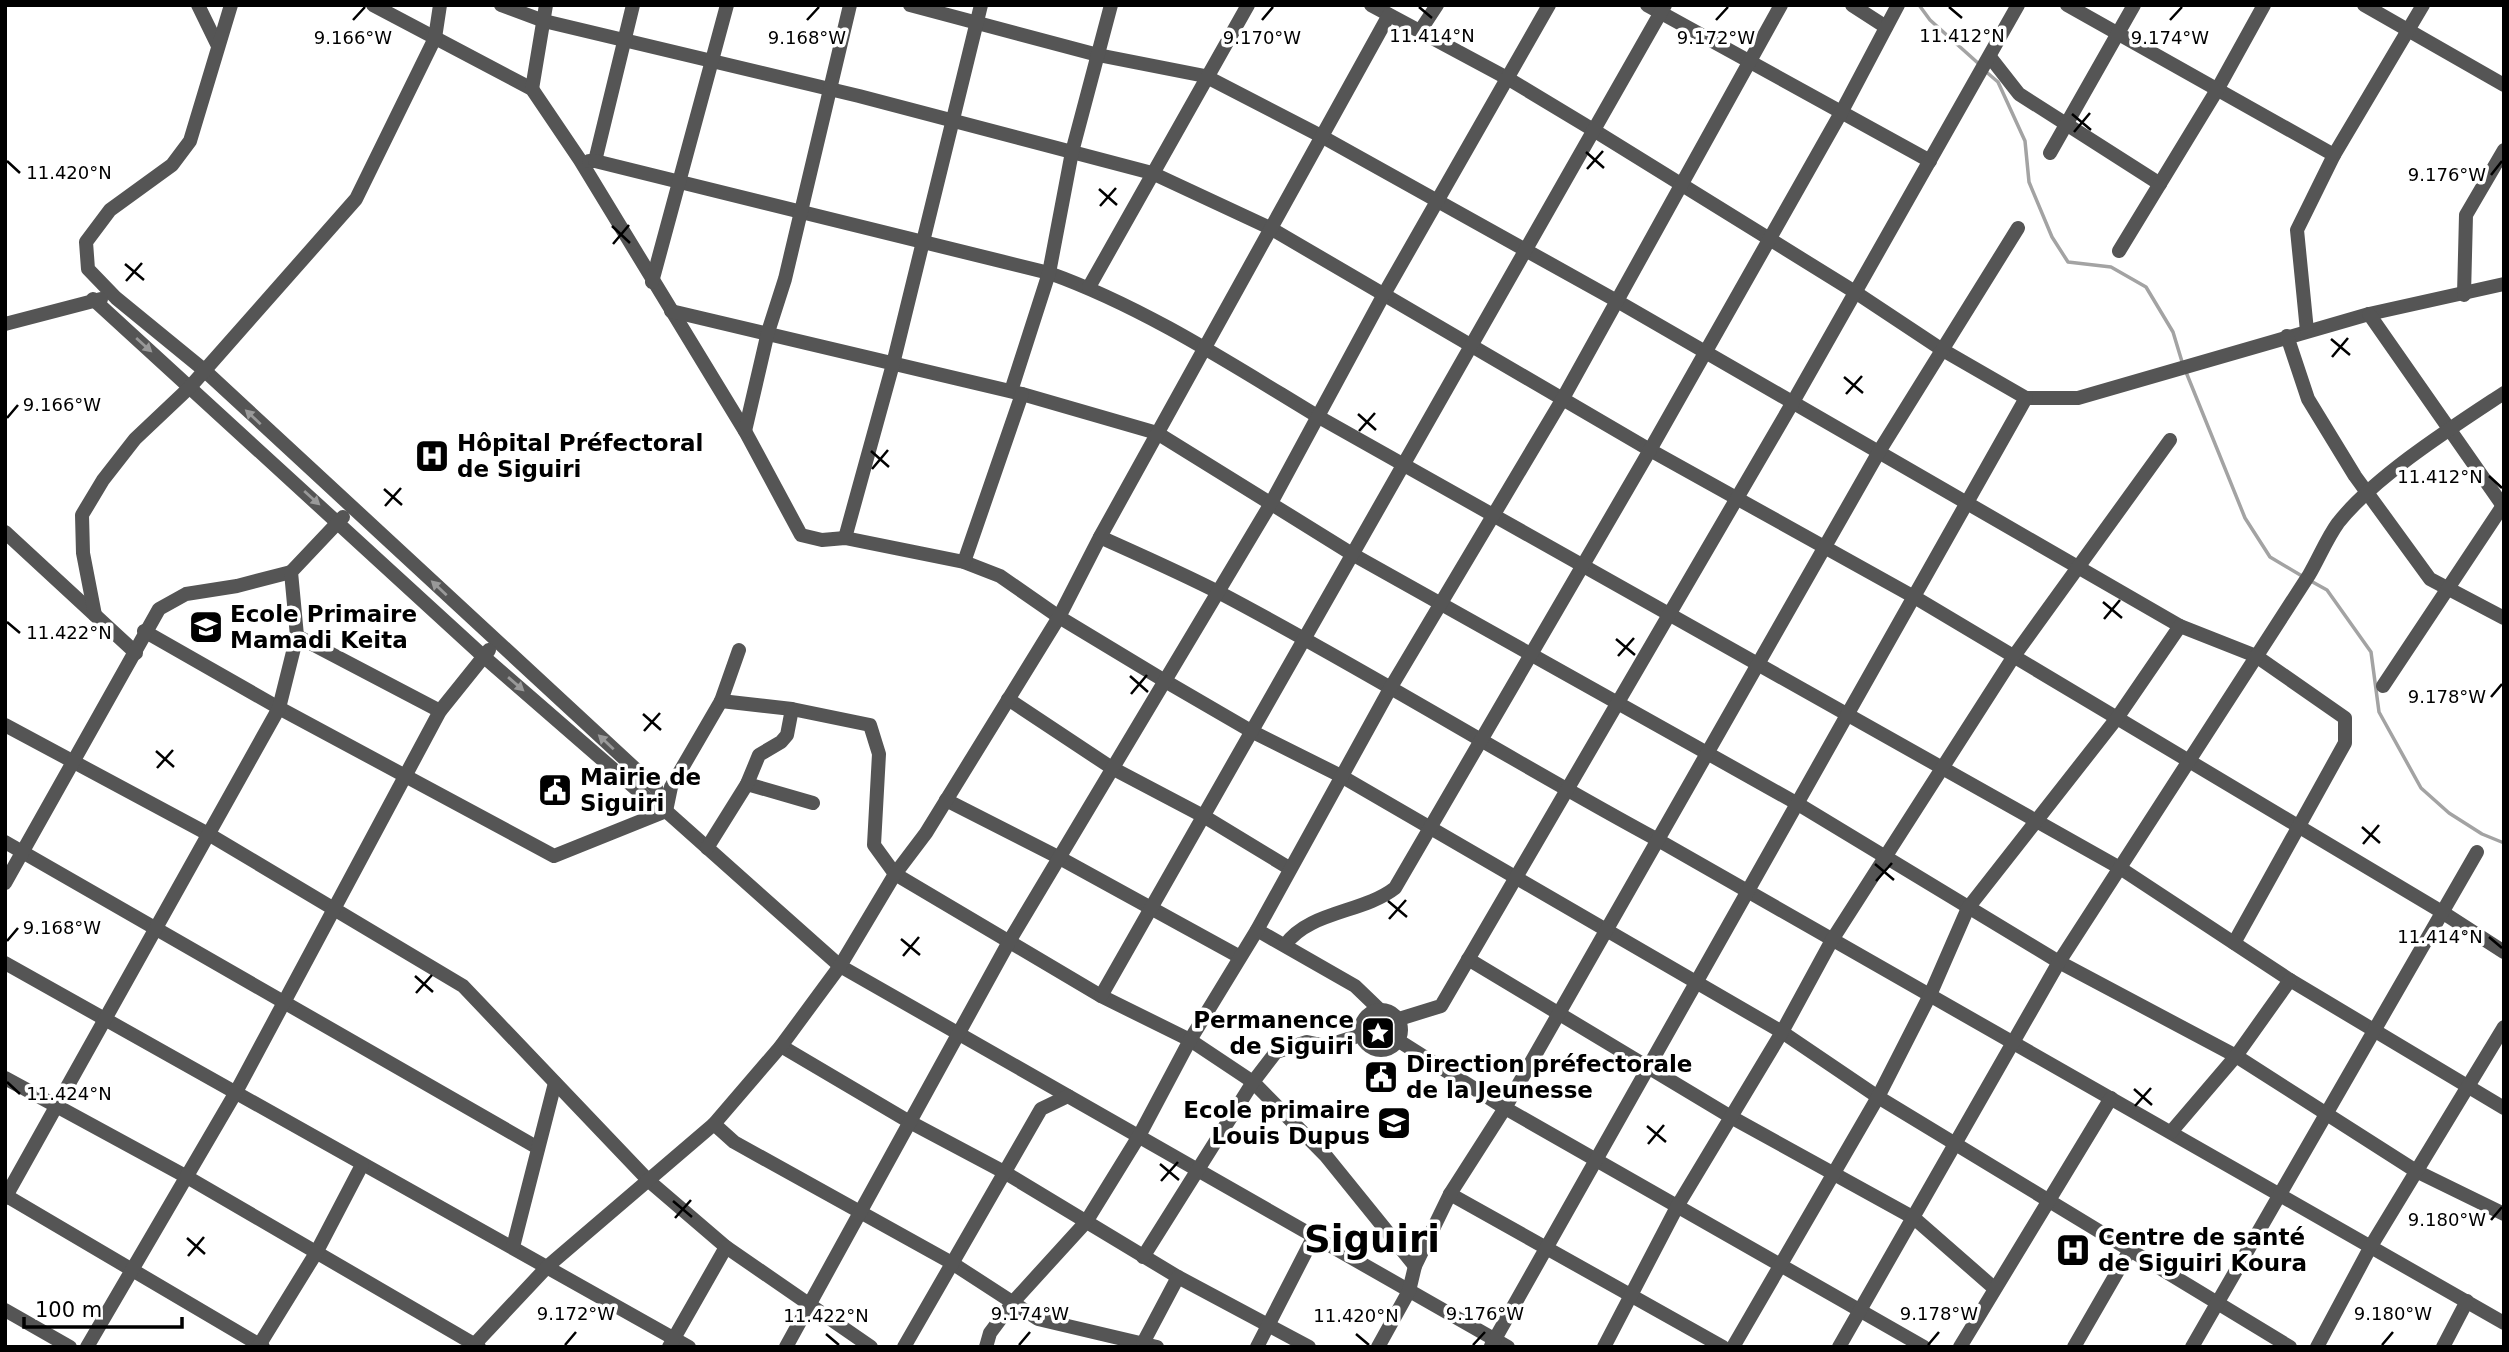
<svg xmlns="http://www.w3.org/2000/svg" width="2509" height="1352" font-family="'DejaVu Sans',sans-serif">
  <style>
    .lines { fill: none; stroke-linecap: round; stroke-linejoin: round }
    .stream { stroke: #a3a3a3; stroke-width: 3.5 }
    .minor { stroke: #555; stroke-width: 14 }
    .oneway { fill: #999 }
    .ticks { fill: none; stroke: #000; stroke-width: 2.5 }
    .labels { text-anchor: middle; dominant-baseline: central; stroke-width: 7; stroke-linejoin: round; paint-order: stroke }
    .poi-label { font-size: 23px; font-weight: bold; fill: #000; stroke: #fff; text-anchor: start }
    .town-label { font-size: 37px; font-weight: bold; fill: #000; stroke: #fff }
    .ticks-label { font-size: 18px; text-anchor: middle; fill: #000; stroke: #fff; stroke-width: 7; stroke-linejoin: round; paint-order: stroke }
  </style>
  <rect width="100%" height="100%" fill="#fff"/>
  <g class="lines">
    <g class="stream">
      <path d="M1919,5l11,15 49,44"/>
      <path d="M1984,70l14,12 27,59 4,41 23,55 16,25 43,5 35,20 27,45 10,33"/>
      <path d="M2186,372l59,146 25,39 32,19"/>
      <path d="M2309,580l18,10 44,62 8,60 42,76 28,25 33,21 22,9"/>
    </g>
    <g class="minor">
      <path d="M198,5l20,41"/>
      <path d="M231,5l-41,136 -18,24 -62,45 -24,32 2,27 28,29 88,72 452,418 10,23"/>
      <path d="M373,5l159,84 48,71 165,271 56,104 21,5 23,-2 119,24 36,14 59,41 106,64 86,50 90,45 441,256 96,65 412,250"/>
      <path d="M501,5l43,16 315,75 293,77 118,55 380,222 266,148 526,314 62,40"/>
      <path d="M910,5l188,50 107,21 116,60 296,165 563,325 76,30 89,62v25l-111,200"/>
      <path d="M1371,5l136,73 88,53 260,161 86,57 85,49h52l291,-84 135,-30"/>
      <path d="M1647,5l283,156"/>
      <path d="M1852,5l34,22"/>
      <path d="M2067,5l267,150"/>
      <path d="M2364,5l140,80"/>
      <path d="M1420,31l17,-26"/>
      <path d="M1990,57l29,37 141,90"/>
      <path d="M532,89l14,-84"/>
      <path d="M2050,153l84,-148"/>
      <path d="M589,161h6l38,-156"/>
      <path d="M595,161l454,112c95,34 182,91 268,143l803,452 170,112 214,128"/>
      <path d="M2119,251l98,-161 47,-85"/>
      <path d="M652,282l75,-277"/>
      <path d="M1089,287l159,-282"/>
      <path d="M2464,295l2,-80 38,-65"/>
      <path d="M93,299l390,357 168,146 15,9 174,155 668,381"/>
      <path d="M671,311l351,83 135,39 195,121 446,250 261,158 177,94 180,115 88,43"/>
      <path d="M2369,314l134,192"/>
      <path d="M5,324l96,-25"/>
      <path d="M2307,331l-10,-101 37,-75 89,-150"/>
      <path d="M2287,336l21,63 47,77 75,103 74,39"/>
      <path d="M1011,391l38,-118 23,-121 39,-147"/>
      <path d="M745,431l23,-99 17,-53 65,-274"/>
      <path d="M5,532l131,121"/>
      <path d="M1100,537c40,18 81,36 120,56 148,78 290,167 438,247l846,483"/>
      <path d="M845,538l48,-174 88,-359"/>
      <path d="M964,562l58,-168"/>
      <path d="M95,615l-12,-62 -1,-38 21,-35 32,-41 55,-52 166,-188 79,-161 5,-33"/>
      <path d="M144,631l135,77 275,148 112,-45"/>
      <path d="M297,636l143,75"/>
      <path d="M2383,686l121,-182"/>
      <path d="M1008,699l104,69 93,49 84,51"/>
      <path d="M721,701l71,8 78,16 9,29 -5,91 21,29 206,122 89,44 63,42 73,74 89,110"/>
      <path d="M5,725l205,110 253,151 186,195 77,66 145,100"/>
      <path d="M747,784l66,19"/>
      <path d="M946,800l112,57 182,100"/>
      <path d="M666,811l5,-24 50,-86 18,-51"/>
      <path d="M5,842l533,306"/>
      <path d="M707,848l40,-64 12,-29 22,-13 6,-7 5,-26"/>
      <path d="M5,883l154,-274 27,-15 51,-8 54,-14"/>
      <path d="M1257,930l98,56 25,24"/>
      <path d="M1285,945c24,-34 78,-32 110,-57l255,-438 192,-339 56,-106"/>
      <path d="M1468,959l263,158 183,101 80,70"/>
      <path d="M5,963l684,384"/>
      <path d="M1101,996l564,-991"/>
      <circle cx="1381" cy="1030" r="20"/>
      <path d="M1399,1019l42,-13 352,-604 225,-397"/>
      <path d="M1399,1041l106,67 419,239"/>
      <path d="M781,1046l127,75 96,51 174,105 131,70"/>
      <path d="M5,1078l182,99 292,170"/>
      <path d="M714,1124l20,18 218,121 86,56 119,28"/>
      <path d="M2171,1132l65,-76 54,-76"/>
      <path d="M1450,1194l273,153"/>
      <path d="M5,1195l258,152"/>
      <path d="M5,1198l274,-490 18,-72 -6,-64 52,-55"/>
      <path d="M513,1247l42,-164"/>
      <path d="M1143,1257l110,-175 23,-30 31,-10 19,4 35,-11"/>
      <path d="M5,1310l65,37"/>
      <path d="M1143,1343l35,-66"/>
      <path d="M1491,1346l535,-948"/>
      <path d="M87,1347l149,-255 204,-381 49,-61"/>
      <path d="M258,1347l58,-94 46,-88"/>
      <path d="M472,1347l76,-81 166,-142 67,-78 59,-80 55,-92 31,-41 133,-216 41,-80 289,-522"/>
      <path d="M669,1347l57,-100"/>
      <path d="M786,1347l224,-407 260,-435 113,-209 166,-291"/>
      <path d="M904,1347l137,-238 27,-13"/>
      <path d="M986,1347l4,-14 24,-32 72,-79 53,-86 51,-96 67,-110 134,-243 171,-287 219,-395"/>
      <path d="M1257,1347l57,-111"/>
      <path d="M1378,1347l31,-56 6,-25 35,-72 55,-86 375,-658 138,-222"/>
      <path d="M1604,1347l74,-142 104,-173 50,-92 182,-284 156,-216"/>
      <path d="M1733,1347l145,-250 52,-102 38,-87 149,-190 63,-92"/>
      <path d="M1839,1347l220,-385 250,-387c10,-17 18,-37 29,-52 37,-47 116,-97 166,-130"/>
      <path d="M1960,1347l151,-249"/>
      <path d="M2074,1347l56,-97"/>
      <path d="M2192,1347l285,-495"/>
      <path d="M2317,1347l54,-101 133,-219"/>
      <path d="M2443,1347l24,-46"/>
    </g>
  </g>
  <defs><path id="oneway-solid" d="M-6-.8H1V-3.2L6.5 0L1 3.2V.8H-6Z" transform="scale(1.75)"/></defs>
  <g class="oneway">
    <use href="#oneway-solid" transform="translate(144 345) rotate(42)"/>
    <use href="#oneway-solid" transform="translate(253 417) rotate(-137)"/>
    <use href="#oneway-solid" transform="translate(312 498) rotate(42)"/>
    <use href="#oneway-solid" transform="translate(439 588) rotate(-137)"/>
    <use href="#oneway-solid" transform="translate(516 684) rotate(41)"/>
    <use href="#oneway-solid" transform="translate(606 742) rotate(-137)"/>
  </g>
  <path class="ticks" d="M1419,7l13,11M1949,7l13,11M353,20l12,-13M807,20l12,-13M1262,20l11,-13M1716,20l12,-13M2170,20l12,-13M2072,114l19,16M2074,132l16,-19M1586,152l18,16M7,161l13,12M1587,169l16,-18M2491,175l11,-14M1099,189l18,16M1100,206l16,-18M612,226l18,17M613,244l16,-19M125,264l19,16M126,281l16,-18M2331,339l19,16M2332,357l16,-19M1844,377l19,16M1846,394l16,-18M1358,414l18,16M7,418l11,-13M1359,431l16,-18M871,451l18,16M872,469l16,-19M2489,476l13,12M384,489l18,16M385,506l16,-18M2103,602l19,16M2104,619l16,-19M7,622l13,11M1616,639l19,16M1618,656l16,-18M1130,676l18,16M1131,694l16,-19M2491,697l11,-13M643,714l18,16M644,731l16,-18M156,751l18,16M157,768l16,-18M2362,827l18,16M2363,844l16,-19M1875,864l19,16M1876,881l16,-18M1388,901l19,16M1389,919l17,-19M2489,937l13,11M901,939l19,16M7,941l11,-13M903,956l16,-19M415,976l18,16M416,993l16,-18M7,1082l13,12M2134,1089l18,16M2135,1106l16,-18M1647,1126l19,16M1648,1144l16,-19M1160,1164l19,16M1161,1181l17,-19M673,1201l19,16M675,1218l16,-18M2491,1220l11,-13M187,1238l18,16M188,1256l16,-19M826,1334l13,11M1356,1334l13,11M565,1345l11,-13M1019,1345l11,-13M1473,1345l12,-13M1928,1345l11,-13M2382,1345l11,-13"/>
  <defs>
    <g id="hospital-square" transform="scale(1.75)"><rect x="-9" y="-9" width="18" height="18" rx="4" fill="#000" stroke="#fff"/><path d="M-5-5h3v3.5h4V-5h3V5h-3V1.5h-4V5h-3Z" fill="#fff"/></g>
    <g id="school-square" transform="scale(1.75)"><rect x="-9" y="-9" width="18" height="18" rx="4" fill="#000" stroke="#fff"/><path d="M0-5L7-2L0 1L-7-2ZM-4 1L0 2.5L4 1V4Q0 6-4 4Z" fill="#fff"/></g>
    <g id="civic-square" transform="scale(1.75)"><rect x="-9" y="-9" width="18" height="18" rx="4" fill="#000" stroke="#fff"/><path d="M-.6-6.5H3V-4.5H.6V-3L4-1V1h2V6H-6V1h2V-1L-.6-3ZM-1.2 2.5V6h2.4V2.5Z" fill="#fff"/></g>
    <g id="sight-square" transform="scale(1.75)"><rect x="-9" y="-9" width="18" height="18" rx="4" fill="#000" stroke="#fff"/><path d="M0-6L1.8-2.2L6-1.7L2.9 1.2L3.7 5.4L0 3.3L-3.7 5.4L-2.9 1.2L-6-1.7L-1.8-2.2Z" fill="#fff"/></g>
  </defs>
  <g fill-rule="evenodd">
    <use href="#hospital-square" x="432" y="456"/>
    <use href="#school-square" x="206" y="627"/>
    <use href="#civic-square" x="555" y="790"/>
    <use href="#sight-square" x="1378" y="1033"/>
    <use href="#civic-square" x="1381" y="1077"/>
    <use href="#school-square" x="1394" y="1123"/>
    <use href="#hospital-square" x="2073" y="1250"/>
  </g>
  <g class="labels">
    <g class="poi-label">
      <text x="457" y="443">Hôpital Préfectoral<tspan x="457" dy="26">de Siguiri</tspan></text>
      <text x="230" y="614">Ecole Primaire<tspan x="230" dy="26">Mamadi Keita</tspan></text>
      <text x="580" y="777">Mairie de<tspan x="580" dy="26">Siguiri</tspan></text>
      <text x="1354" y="1020" text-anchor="end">Permanence<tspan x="1354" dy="26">de Siguiri</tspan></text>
      <text x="1406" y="1064">Direction préfectorale<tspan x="1406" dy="26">de la Jeunesse</tspan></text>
      <text x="1370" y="1110" text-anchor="end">Ecole primaire<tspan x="1370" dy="26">Louis Dupus</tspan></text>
      <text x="2098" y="1237">Centre de santé<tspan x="2098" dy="26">de Siguiri Koura</tspan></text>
    </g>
    <g class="town-label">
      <text x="1372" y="1239">Siguiri</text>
    </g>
  </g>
  <g class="ticks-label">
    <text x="1432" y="42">11.414°N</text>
    <text x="1962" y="42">11.412°N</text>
    <text x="353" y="44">9.166°W</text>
    <text x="807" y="44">9.168°W</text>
    <text x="1262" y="44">9.170°W</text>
    <text x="1716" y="44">9.172°W</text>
    <text x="2170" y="44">9.174°W</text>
    <text x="69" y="179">11.420°N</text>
    <text x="2447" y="181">9.176°W</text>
    <text x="62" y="411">9.166°W</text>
    <text x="2440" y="483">11.412°N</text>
    <text x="69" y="639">11.422°N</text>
    <text x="2447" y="703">9.178°W</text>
    <text x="62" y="934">9.168°W</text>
    <text x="2440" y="943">11.414°N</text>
    <text x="69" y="1100">11.424°N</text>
    <text x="2447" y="1226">9.180°W</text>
    <text x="576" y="1320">9.172°W</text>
    <text x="1030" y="1320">9.174°W</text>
    <text x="1485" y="1320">9.176°W</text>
    <text x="1939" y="1320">9.178°W</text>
    <text x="2393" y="1320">9.180°W</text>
    <text x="826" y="1322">11.422°N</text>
    <text x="1356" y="1322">11.420°N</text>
  </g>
  <rect width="2509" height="1352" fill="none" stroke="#000000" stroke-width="14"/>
  <path d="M24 1317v10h158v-10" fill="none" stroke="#000000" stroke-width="3.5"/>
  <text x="35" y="1317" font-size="21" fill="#000000" stroke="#ffffff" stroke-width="5" paint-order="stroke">100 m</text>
</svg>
